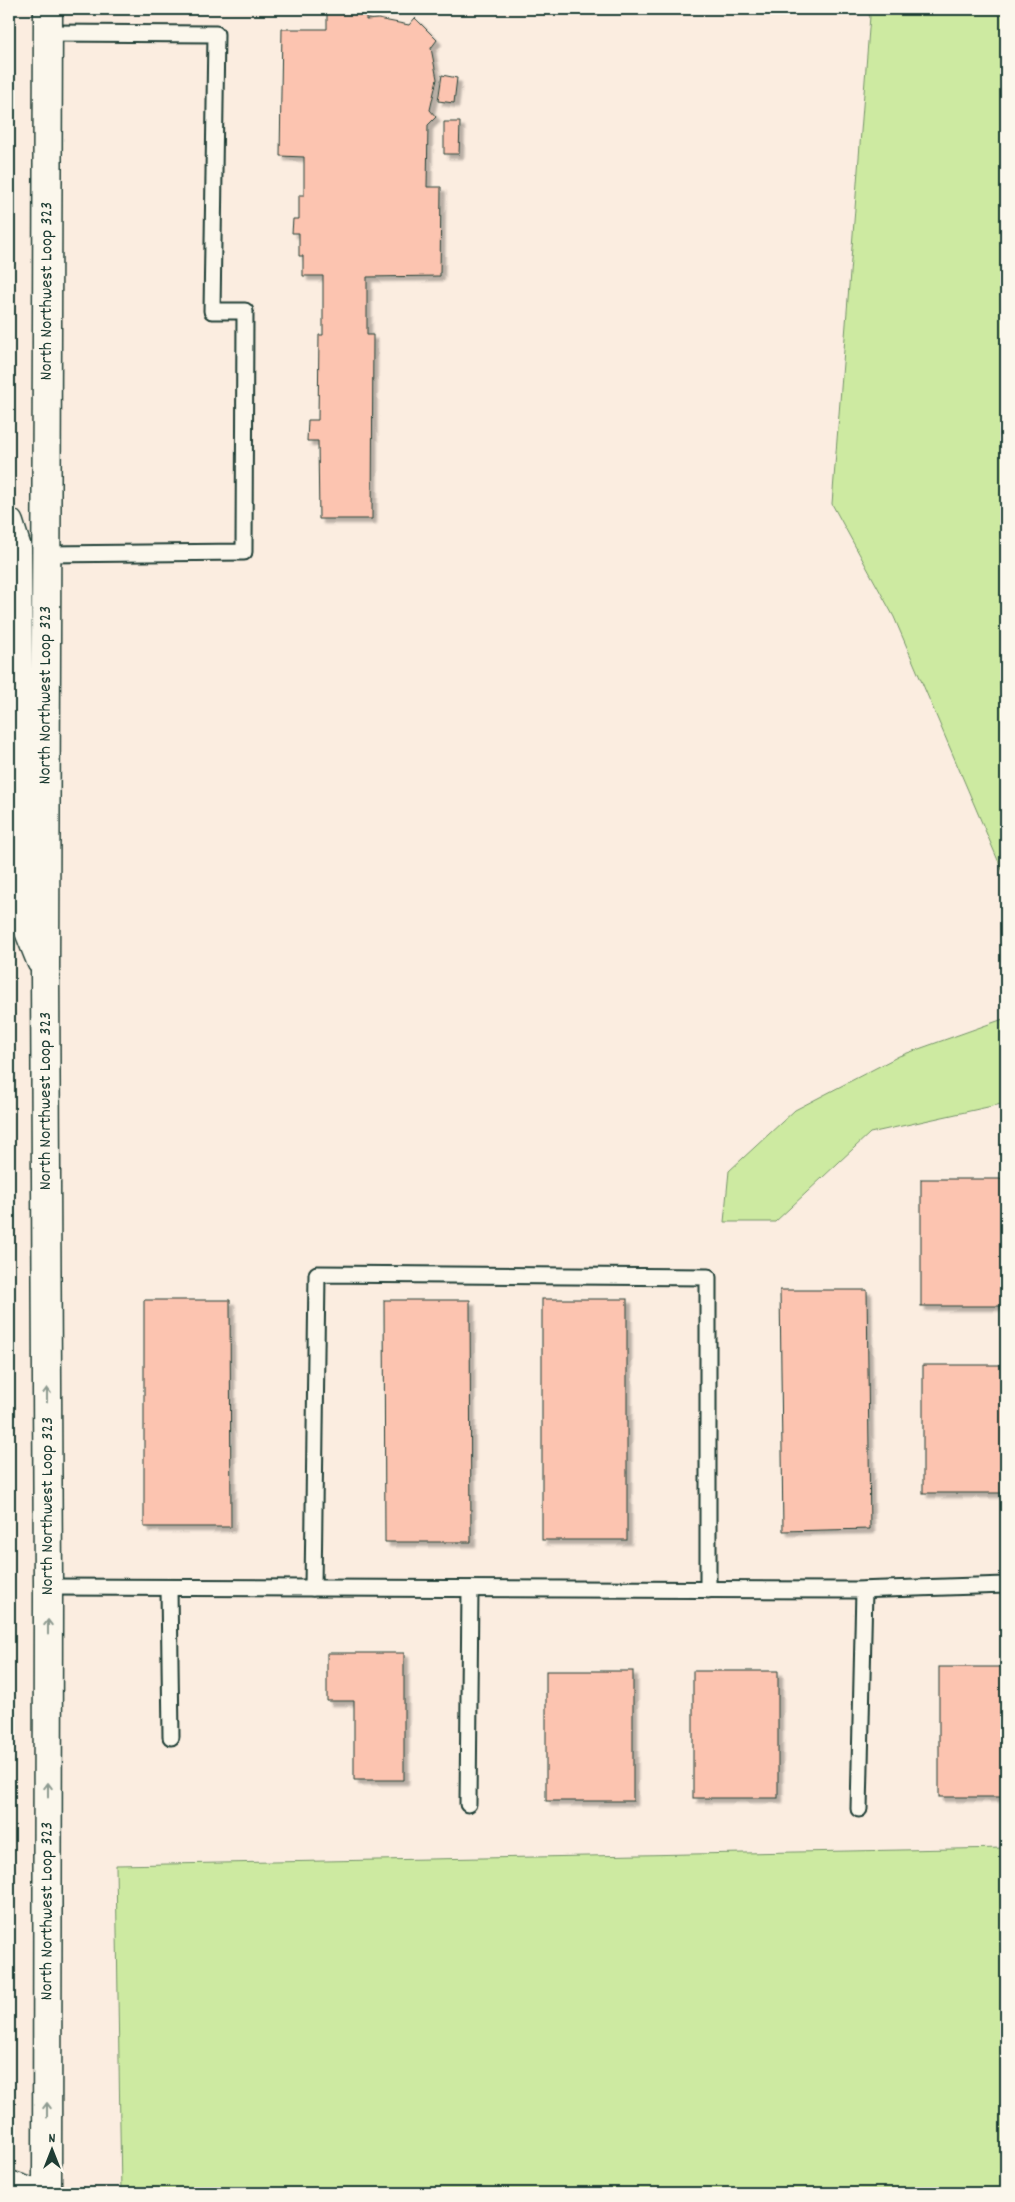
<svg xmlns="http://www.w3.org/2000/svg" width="1015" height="2202" font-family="Dekko,sans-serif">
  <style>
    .green { fill: #cdeaa1; stroke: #76946a }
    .building { fill: #fcc4b0; stroke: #1f3d34; filter: url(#shadow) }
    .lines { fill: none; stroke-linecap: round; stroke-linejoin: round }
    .lane-casing { stroke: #1f3d34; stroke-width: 19 }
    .street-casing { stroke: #1f3d34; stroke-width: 31 }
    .highway-casing { stroke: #1f3d34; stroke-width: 31 }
    .lane { stroke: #fbf7ec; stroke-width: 15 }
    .street { stroke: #fbf7ec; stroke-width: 28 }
    .highway { stroke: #fbf7ec; stroke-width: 28 }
    .oneway { stroke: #8d9a90 }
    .labels { text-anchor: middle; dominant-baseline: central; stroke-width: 4; stroke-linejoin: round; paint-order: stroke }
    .street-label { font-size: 18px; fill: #1f3d34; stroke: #fbf7ec }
  </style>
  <defs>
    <filter id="shadow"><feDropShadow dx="4.5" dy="4.5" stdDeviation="1" flood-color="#0004"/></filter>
  </defs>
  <rect width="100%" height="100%" fill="#fbede0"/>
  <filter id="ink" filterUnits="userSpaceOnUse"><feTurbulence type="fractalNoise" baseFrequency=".02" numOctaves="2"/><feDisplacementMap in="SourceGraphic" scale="10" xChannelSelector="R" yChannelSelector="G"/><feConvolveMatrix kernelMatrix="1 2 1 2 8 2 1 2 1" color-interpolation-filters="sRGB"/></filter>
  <g filter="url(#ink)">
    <g class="green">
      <path d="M862,9h144v870l-112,-262 -62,-113 38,-488z"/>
      <path d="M1006,1018v85l-136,30 -95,89h-51l5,-51 66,-61 104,-54z"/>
      <path d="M1006,1848v345h-885l-5,-328z"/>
    </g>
    <g class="building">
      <path d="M327,9h39v11l12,-1 31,6 6,-7 22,22 -6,8 6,31 -7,31 6,7 -8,8 -1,62h14l-1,89 -73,1v58h6l-1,184h-53l-1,-78h-11l1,-21h10l1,-85h4v-59h-20v-20h-4v-23h-7l1,-14h6v-24h5v-38l-24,-1 2,-127h45z"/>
      <path d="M442,75l15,3 -3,25 -16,-2z"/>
      <path d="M444,122h16l-1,32h-15z"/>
      <rect x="921" y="1179" width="85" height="127"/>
      <path d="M780,1290h87l3,239 -87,2z"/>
      <rect x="542" y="1299" width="85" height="241"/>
      <path d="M144,1300h86l1,227h-87z"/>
      <path d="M384,1300h86l1,242h-86z"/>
      <rect x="923" y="1365" width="83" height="128"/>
      <path d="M327,1653h77v127h-50v-79h-27z"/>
      <rect x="939" y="1667" width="67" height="130"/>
      <rect x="546" y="1671" width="87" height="130"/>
      <rect x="693" y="1671" width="85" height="127"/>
    </g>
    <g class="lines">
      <g class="lane-casing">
        <g id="lane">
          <path d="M47,554l197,-2 1,-241h-33l4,-277 -168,-1"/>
          <path d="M48,1587l808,3 150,-5"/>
          <path d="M169,1588l2,149"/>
          <path d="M313,1588l4,-314 391,3v313"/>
          <path d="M468,1804l2,-215"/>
          <path d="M859,1809l5,-219"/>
        </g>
      </g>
      <g class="street-casing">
        <path id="street" d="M9,2185l24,8"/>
      </g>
      <g class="highway-casing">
        <g id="highway">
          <path d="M9,523l8,25 3,361 21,52"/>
          <path id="s1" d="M47,2193l1,-606 -3,-616 3,-962"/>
        </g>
      </g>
      <use href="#lane" class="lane"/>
      <use href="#street" class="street"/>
      <use href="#highway" class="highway"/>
    </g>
    <defs><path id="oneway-shaft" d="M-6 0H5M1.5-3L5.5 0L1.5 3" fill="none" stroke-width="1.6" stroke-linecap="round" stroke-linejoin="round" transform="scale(1.25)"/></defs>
    <g class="oneway">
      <use href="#oneway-shaft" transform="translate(47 1395) rotate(-90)"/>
      <use href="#oneway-shaft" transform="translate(48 1627) rotate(-90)"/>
      <use href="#oneway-shaft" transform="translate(48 1790) rotate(-90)"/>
      <use href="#oneway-shaft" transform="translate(47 2110) rotate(-90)"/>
    </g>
  </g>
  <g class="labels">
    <g class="street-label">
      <text stroke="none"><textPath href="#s1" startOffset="1902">North Northwest Loop 323</textPath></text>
      <text stroke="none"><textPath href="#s1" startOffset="1498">North Northwest Loop 323</textPath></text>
      <text transform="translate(46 1101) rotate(-90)">North Northwest Loop 323</text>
      <text transform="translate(48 1506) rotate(-90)">North Northwest Loop 323</text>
      <text stroke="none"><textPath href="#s1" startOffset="282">North Northwest Loop 323</textPath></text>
    </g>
  </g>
  <rect width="1015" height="2202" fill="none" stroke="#fbf7ec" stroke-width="30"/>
  <rect x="15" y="15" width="985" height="2172" fill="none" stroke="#1f3d34" stroke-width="2" filter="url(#ink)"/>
  <g transform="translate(52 2150)" stroke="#fbf7ec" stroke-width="4" paint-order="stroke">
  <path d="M0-4L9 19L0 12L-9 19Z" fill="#1f3d34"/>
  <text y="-8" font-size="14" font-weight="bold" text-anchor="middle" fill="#1f3d34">N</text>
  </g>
</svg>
